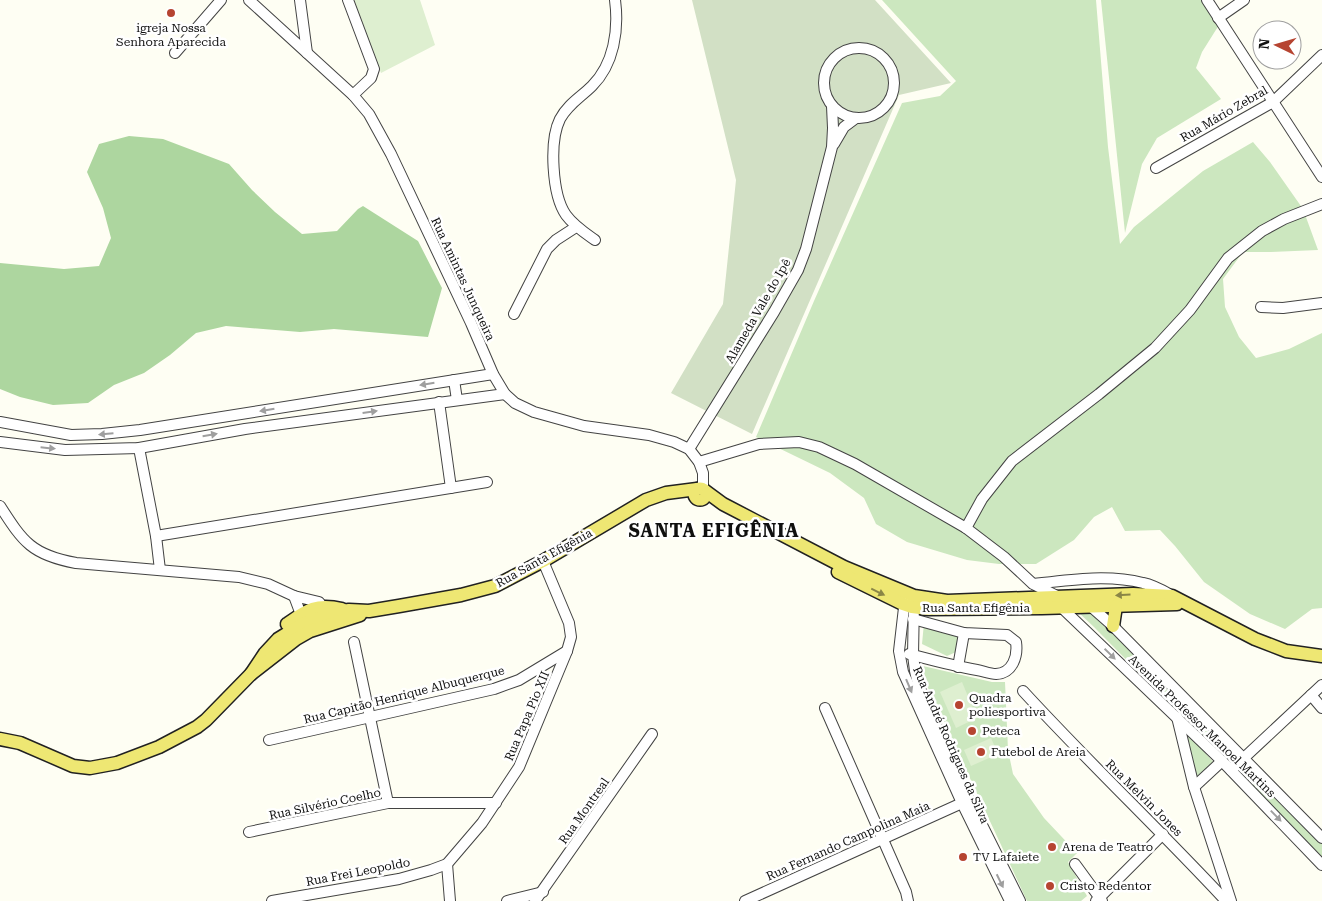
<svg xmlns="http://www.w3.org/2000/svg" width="1322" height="901" font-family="'Roboto Serif',serif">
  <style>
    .green { fill: #cce7bf }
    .forest { fill: #add69f }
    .cemetery { fill: #d2e0c5 }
    .pitch { fill: #deefd0 }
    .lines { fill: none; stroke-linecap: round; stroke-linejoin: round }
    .minor-casing { stroke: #434343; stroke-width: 12 }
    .major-casing { stroke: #212121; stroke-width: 15 }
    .minor { stroke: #fff; stroke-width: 10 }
    .major { stroke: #eee773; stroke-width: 12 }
    .oneway { fill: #9f9f9f }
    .oneway2 { fill: #8a8646 }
    .poi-dot { fill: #b64431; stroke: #fff; stroke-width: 2 }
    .labels { text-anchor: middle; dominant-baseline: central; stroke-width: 5; stroke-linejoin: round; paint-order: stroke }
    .poi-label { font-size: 12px; fill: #101010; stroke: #fff; text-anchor: start }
    .street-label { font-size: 12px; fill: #101010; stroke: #fff }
    .district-label { font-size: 18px; font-weight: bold; letter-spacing: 1px; fill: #101010; stroke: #fff }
  </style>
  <rect width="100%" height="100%" fill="#fefef3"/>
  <g class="green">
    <path d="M882,0h214l12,147 12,97 14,-17 69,-56 50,-29 17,20 33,47 15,41 -47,2h-28l-20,27 2,28 14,30 17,21 33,-9 33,-16v275l-10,1 -27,20 -35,-15 -46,-32 -29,-36 -15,-16 -35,1 -13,-24 -18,10 -20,23 -38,24h-37l-32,-4 -60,-18 -31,-18 -12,-26 -34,-25 -74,-36 58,-136 88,-198 38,-7 16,-15z"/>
    <path d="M1101,0h100l18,25 -17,27 -6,16 25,31 -64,39 -15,26 -17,69z"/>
    <path d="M1076,610h12l152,147 -9,9 -137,-139z"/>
    <path d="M924,623l34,13 1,11 -3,5 -9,4 -25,-12z"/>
    <path d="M923,666l69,16h13l3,68 5,24 31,44 33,35 -9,9 19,34 -6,5h-54l-104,-224z"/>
    <path d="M1183,728l33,37 -20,13z"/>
    <path d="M1242,762l80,75v24l-90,-90z"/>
  </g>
  <path class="forest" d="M129,136l34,3 66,25 23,26 23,22 27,22 35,-3 21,-22 5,-3 55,35 24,47 -14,49 -94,-8 -34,3 -74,-6 -30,7 -26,22 -26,18 -30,12 -26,18 -35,2 -33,-8 -20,-8v-126l64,6 35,-3 12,-28 -8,-30 -16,-36 12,-28z"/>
  <path class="cemetery" d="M692,0h183l76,83 -52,12 -147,339 -81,-41 52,-89 13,-124z"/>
  <g class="pitch">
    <path d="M354,0h66l15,45 -54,28z"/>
    <path d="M962,682l15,36 -21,10 -16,-36z"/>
    <path d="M991,738l7,16 -27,12 -7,-16z"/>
  </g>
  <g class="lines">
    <g class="minor-casing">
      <g id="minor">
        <path d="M249,0l104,95 16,19 22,40 80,169 22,51 12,20 10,9 19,9 50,14 65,9 25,7 15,7 10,13 4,11v16"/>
        <path d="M300,0l7,53"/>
        <path d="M348,0l26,69 -3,9 -18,17"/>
        <path d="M1207,0l115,177"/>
        <path d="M1218,18l26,-18"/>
        <circle cx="859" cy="83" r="35"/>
        <path d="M175,53l46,-53"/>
        <path d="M834,144l10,-17 12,-9"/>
        <path d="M1156,168l117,-66 49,-47"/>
        <path d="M595,240c-10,-7 -21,-14 -29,-25 -14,-20 -17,-74 -6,-96 8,-15 21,-22 32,-33 22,-22 27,-56 23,-86"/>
        <path d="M1261,307l22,1 39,-5"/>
        <path d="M514,314l33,-65 9,-9 20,-13"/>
        <path d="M454,380l3,20"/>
        <path d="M439,402l12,86"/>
        <path d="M0,422l71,13 31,-1 38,-4 353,-56"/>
        <path d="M0,442l65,8 74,-2 106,-19 260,-35"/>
        <path d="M139,448l17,88 4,34"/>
        <path d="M689,449l85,-137 24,-42 8,-21 26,-102 1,-19 -1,-22"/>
        <path d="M699,462l60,-18 40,-2 20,5 36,17 111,64 38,29 29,27 26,13"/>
        <path d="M0,506c23,36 32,49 76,57l163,14 29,7 26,12"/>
        <path d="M966,528l16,-29 30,-38 87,-67 56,-46 35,-38 38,-52 34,-27 22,-12 38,-15"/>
        <path d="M156,536l331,-54"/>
        <path d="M1034,584c34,-4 74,-10 109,-1 10,2 19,7 28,12"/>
        <path d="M905,599l-6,52 4,21 59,131 48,98"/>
        <path d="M914,600l-1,55 2,16 3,13 52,117 50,100"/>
        <path d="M1088,604l25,22 209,212"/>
        <path d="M1062,608l160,153 100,104"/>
        <path d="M303,620l-9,-24 25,6 5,7"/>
        <path d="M354,642l34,161"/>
        <path d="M909,654c23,6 45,12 68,16 6,1 13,4 19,4 17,-1 22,-18 20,-32l-9,-7 -43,-2 -51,-14"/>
        <path d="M958,667l6,-34"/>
        <path d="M1023,691c66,72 137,139 203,210"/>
        <path d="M1311,695l11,13"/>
        <path d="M825,708l81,184 2,9"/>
        <path d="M1177,717l17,70 37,114"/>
        <path d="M269,740l225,-51 25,-9 48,-29"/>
        <path d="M1231,770l91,-85"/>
        <path d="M1194,787l28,-26"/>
        <path d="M249,832l139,-29h108"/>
        <path d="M447,864l3,37"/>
        <path d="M1075,864l27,37"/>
        <path d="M272,901l127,-22 32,-9 16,-6 35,-41 37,-56 48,-116 4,-14 -2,-14 -26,-62"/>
        <path d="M507,901l36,-9"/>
        <path d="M535,901l117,-167"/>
        <path d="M745,901l217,-98"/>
        <path d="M1096,901l67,-67"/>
      </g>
    </g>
    <g class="major-casing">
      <g id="major">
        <circle cx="700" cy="494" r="5.5"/>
        <path d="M704,490l19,14 121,63 70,29 33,5 186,-7 39,2 83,43 31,12 36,5"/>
        <path d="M838,572l65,32 9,3 16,2 114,-1 135,-4"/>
        <path d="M287,624c20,-14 29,-21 55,-15"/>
        <path d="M1113,626l3,-20"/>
        <path d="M251,674l14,-21 13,-14 26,-16 33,-11 12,-2 20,1 30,-5 62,-11 34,-9 48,-25 103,-61 20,-7 31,-4"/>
        <path d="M0,739l20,4 53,23 17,2 27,-5 42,-16 38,-20 9,-7 45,-46 45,-35 14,-8 50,-16"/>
      </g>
    </g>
    <use href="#minor" class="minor"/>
    <use href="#major" class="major"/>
  </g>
  <defs><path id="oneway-solid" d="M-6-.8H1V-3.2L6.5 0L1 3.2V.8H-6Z" transform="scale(1.25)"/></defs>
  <g class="oneway">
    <use href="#oneway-solid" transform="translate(427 384) rotate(171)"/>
    <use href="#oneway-solid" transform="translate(267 410) rotate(171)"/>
    <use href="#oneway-solid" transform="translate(370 412) rotate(-8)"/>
    <use href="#oneway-solid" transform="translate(106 434) rotate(175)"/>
    <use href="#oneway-solid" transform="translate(210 435) rotate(-10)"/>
    <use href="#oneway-solid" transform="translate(48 448) rotate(6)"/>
    <use href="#oneway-solid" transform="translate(1110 654) rotate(44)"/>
    <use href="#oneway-solid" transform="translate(909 686) rotate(67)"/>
    <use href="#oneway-solid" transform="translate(1276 816) rotate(46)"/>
    <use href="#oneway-solid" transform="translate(1000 881) rotate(64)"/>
  </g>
  <g class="oneway2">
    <use href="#oneway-solid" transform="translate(878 592) rotate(26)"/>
    <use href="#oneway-solid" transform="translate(1123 595) rotate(177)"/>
  </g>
  <g class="poi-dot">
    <circle cx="171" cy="13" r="5"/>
    <circle cx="959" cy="705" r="5"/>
    <circle cx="972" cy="731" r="5"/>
    <circle cx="981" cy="752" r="5"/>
    <circle cx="1052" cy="847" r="5"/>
    <circle cx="963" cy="857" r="5"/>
    <circle cx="1050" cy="886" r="5"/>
  </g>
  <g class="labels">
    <g class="poi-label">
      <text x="171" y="28" text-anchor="middle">igreja Nossa<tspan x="171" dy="14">Senhora Aparecida</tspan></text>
      <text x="969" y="698">Quadra<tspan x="969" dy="14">poliesportiva</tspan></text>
      <text x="982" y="731">Peteca</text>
      <text x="991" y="752">Futebol de Areia</text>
      <text x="1062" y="847">Arena de Teatro</text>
      <text x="973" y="857">TV Lafaiete</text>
      <text x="1060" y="886">Cristo Redentor</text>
    </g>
    <g class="street-label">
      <text transform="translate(1224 114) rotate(-30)">Rua Mário Zebral</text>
      <text transform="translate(463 279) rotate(65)">Rua Amintas Junqueira</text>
      <text transform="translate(758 311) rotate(-60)">Alameda Vale do Ipê</text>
      <text transform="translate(544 558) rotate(-29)">Rua Santa Efigênia</text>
      <text x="976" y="608">Rua Santa Efigênia</text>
      <text transform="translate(404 695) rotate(-14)">Rua Capitão Henrique Albuquerque</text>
      <text transform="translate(527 716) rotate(-67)">Rua Papa Pio XII</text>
      <text transform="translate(1202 726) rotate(44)">Avenida Professor Manoel Martins</text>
      <text transform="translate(951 745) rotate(66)">Rua André Rodrigues da Silva</text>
      <text transform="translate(1144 798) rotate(45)">Rua Melvin Jones</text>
      <text transform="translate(325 804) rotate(-12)">Rua Silvério Coelho</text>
      <text transform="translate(584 811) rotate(-55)">Rua Montreal</text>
      <text transform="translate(848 841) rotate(-24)">Rua Fernando Campolina Maia</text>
      <text transform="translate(358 872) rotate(-11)">Rua Frei Leopoldo</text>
    </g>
    <g class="district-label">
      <text x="714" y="530">SANTA EFIGÊNIA</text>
    </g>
  </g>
  <g transform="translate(1277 45) rotate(275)"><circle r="24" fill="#ffffff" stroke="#9f9f9f"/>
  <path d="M0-4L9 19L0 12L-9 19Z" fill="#b64431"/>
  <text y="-8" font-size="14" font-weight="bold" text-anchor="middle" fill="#101010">N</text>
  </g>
</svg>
